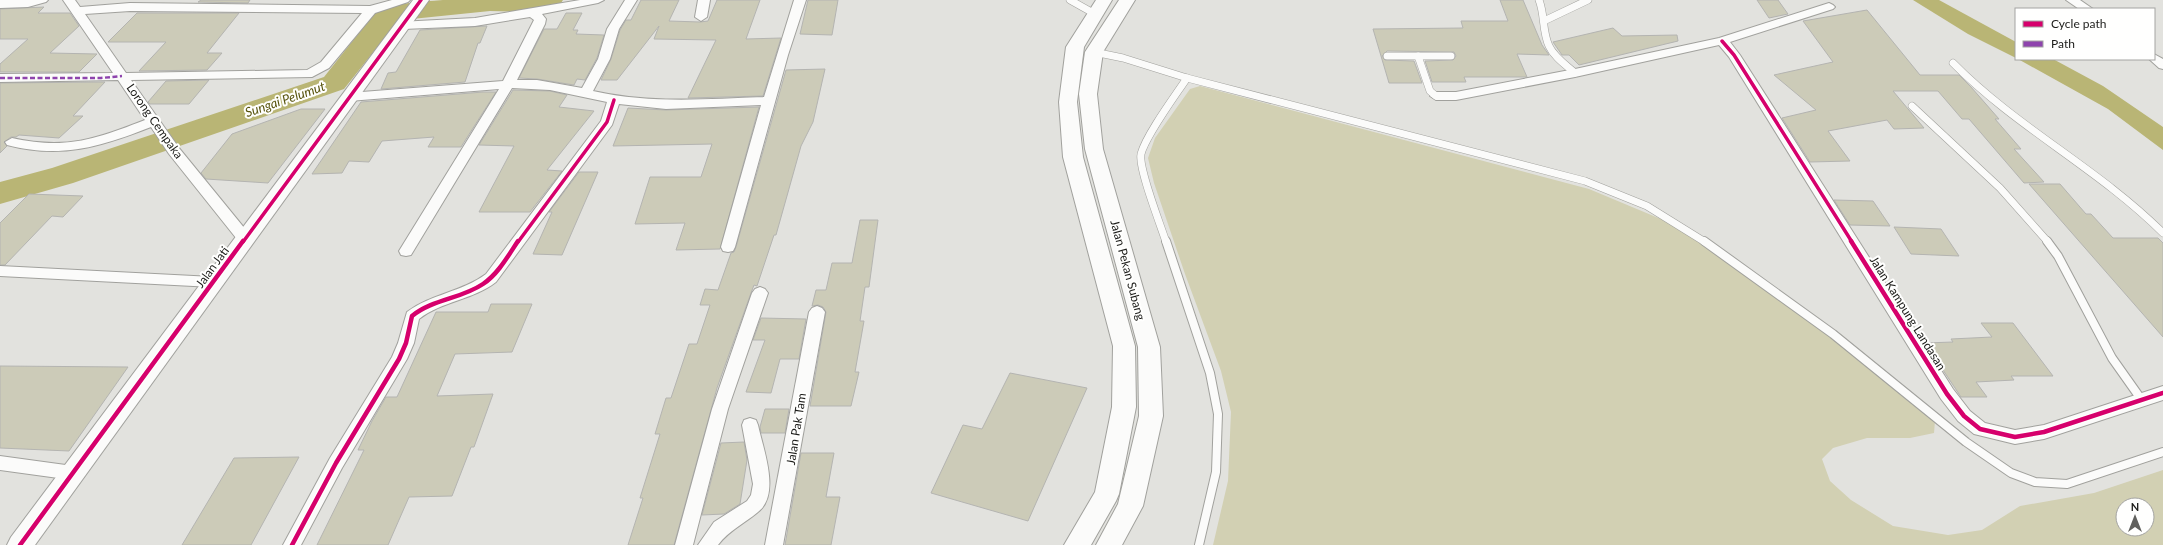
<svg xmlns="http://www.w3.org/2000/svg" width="2163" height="545" font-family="Lato,sans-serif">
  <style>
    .green { fill: #d2d0b3; fill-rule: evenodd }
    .water { fill: #b9b575 }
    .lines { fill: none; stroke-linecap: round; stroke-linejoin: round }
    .river { fill: #b9b575; fill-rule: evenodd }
    .building { fill: #cccbb8; stroke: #b4b4b1 }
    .lane-far1-casing { stroke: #a1a19d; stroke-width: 8 }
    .lane-casing { stroke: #a1a19d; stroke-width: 10 }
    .street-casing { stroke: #a1a19d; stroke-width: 2 }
    .secondary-casing { stroke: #a1a19d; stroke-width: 2 }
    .lane-far1 { stroke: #fbfbfa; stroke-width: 7 }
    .lane { stroke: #fbfbfa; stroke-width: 8 }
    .street { fill: #fbfbfa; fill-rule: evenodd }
    .secondary { fill: #fbfbfa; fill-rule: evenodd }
    .quiet { stroke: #8e44ad; stroke-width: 2.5; stroke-dasharray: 5 2.5; stroke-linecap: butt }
    .cycleway-far1-casing { stroke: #fffffe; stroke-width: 5.5 }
    .cycleway-casing { stroke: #fffffe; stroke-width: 7 }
    .cycleway-far1 { stroke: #d6006c; stroke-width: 3.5 }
    .cycleway { stroke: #d6006c; stroke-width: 4.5 }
    .labels { text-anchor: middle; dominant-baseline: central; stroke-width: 4; stroke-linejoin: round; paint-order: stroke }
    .street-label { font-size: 12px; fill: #1c1c19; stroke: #fffffe }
    .water-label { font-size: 13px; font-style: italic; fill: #57530d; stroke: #fffffe }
  </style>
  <rect width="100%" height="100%" fill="#e2e2de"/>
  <path class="green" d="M1200,86l389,103 79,33 49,30 130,95 88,74 -1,12 -24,5h-43l-34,10 -11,11 8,22 21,19 42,26 55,9 34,-5 38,-24 74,-13 69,-23v75h-950l15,-64 3,-69 -10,-41 -36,-97 -31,-91 -6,-25 7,-20 35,-49zM2123,505h24v24h-24z"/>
  <g class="water">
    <path d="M1913,0h26l77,42v16l-48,-24z"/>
    <path d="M2018,59h35l50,27 60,41v23l-55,-41z"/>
  </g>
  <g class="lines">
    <path class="river" d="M443,0h120l-4,6 -30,6 -39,-1 -88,9 -8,6 -50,63 -271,94 -73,21v-22l52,-14 272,-91 50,-63c21,-12 45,-12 69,-14z"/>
  </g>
  <g class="building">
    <path d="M201,0h49l-2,3 -50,-1z"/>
    <path d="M641,0h38l-10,21 31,1 8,-1 9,-21h43l-14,39 35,-1 -18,58 -75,2 28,-58 -62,-1 5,-13 -42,54h-16l10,-21 9,-29 6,-10h5z"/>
    <path d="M808,0h30l-6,35 -32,-1z"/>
    <path d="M1500,0h23l19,45 7,10 -32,-1 10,23h-63l2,5h-34l-7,-21 28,-1 3,-4 -2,-4 -67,-1 -5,5 3,4 29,1 8,22h-33l-16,-54 90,-1 -2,-7h47z"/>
    <path d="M1757,0h21l10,14 -19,4z"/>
    <path d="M44,7l-6,6h32l9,13 -29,27 47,1 -18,18h-79v-8l28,-25h-28v-30z"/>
    <path d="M1867,10l53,65h39l12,12 28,32h-4l26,30h-7l30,33 -20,1 -55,-64h-7l-24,-28h-45l31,37 -30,1 -7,-9 -59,11 22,30 -40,1 -28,-44 34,-8 -42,-35 59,-13 -30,-41z"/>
    <path d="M137,13h102l-32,40h15l-15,17 -68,1 27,-29h-58z"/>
    <path d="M566,13h16l-9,17h5l-2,4 28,1 -7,23 -12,22 -8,-1 -3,6 -37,-6 -18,-1 25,-49h13z"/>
    <path d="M487,26l-7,17h-2l-13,39 -84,7 7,-16 8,-1 24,-42z"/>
    <path d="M1613,28l9,8 55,-1 1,6 -99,24 -10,-10h-7l-9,-13z"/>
    <path d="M825,69l-12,53 -12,24 -25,89h-2l-17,51 -3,-1 -3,8 -34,95 -43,157h-46l15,-47h-3l20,-64h-5l11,-36h5l18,-54h8l13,-39h-10l5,-16 13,1 13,-37 3,-1 2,-5 50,-177z"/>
    <path d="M209,80l-20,24h-39l-2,-2 18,-21z"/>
    <path d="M105,82l-32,34h10l-24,22 -40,-3 -3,2h-5l-7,5 3,4 -7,7v-70z"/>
    <path d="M513,90l37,1 17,4 -8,12 35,4 -47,59 15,1 -32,41h-51l35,-66 -35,-1z"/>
    <path d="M483,92h13l-35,55h-33l6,-10 -52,4 -13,21 -20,-1 -7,12 -30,1 49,-72z"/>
    <path d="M759,107l-39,142 -44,1 9,-27 -50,1 15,-47h51l11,-33 -99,2 15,-38 38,2z"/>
    <path d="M301,109h24l-57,74 -62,-4 -5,-6 31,-39z"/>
    <path d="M579,172h19l-36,83 -29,-1 19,-42h-3z"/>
    <path d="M2029,184h31l26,30h5l22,24h45l5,5v94z"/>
    <path d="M29,194l54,2 -20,21 -11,-1 -47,49h-5v-42z"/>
    <path d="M1834,200l39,1 17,25 -40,-1z"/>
    <path d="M860,220h18l-9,67h-4l-5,34h4l-9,51h4l-8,34h-41l16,-94 -3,-5 -5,-2 -6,1 4,-16h10l6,-27h20z"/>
    <path d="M1894,227l47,2 18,27 -48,-2z"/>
    <path d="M491,304h41l-20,48 -57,2 -18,42 56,-2 -19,53h-3l-19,49 -43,1 -21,48h-71l47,-95h-6l14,-29 14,-24h11l39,-85h52z"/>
    <path d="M761,318l45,1 -7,40h-19l-9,34 -25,-1 19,-52h-12z"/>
    <path d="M1981,323h32l40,53h-42l3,4 -38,2 11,15h-26l-36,-54 28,-1 -2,-3 41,-2z"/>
    <path d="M0,366l128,1 -59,84 -69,-3z"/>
    <path d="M1010,373l77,15 -59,133 -97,-28 32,-68 19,4z"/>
    <path d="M765,409h24l-4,24h-24l-1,-6z"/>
    <path d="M744,442l3,18 -7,44 -16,10 -22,1 19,-72z"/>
    <path d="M801,453h33l-8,44h14l-9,48h-46z"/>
    <path d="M299,457l-48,88h-69l52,-87z"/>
  </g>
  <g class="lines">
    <g class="lane-far1-casing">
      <g id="lane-far1">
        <path d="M1070,0l25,14"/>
        <path d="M1539,0c6,15 3,31 10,46 5,11 17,19 26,27"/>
        <path d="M1546,20l42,-20"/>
        <path d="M1094,52l29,6 64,20 398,103 62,25 58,36"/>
        <path d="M1387,56h64"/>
        <path d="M1418,56l12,35 6,5"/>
        <path d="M1953,63c64,65 146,106 210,170"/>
        <path d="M1912,106l88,82 48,54"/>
        <path d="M1166,242c-5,-16 -28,-74 -25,-88 5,-19 34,-58 46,-76"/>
      </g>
    </g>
    <g class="lane-casing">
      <g id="lane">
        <path d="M1166,241l44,132 8,41 -2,58 -17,73"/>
        <path d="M1704,241l129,93 133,108 45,31 24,9 32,2 96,-32"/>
        <path d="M2047,241l11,15 54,102 29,41"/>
      </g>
    </g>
    <g class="street-casing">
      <g id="street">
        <path d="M0,0h48l-2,2 -18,5 -28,1z"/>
        <path d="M63,0h12l5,7 50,-4 240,3 22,-6h18l-2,2 -33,11 -46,55 -17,9 -181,3 48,68 71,87 2,4 -2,4h-10l-71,-89 -18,-27c-51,20 -90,32 -144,18l-2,-3 7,-4c54,12 84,1 133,-18l-27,-40 -118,2v-8l113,-1zM130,11l232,2 -41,49 -14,8 -181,3 -41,-59z"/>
        <path d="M580,0h24l-6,3 -56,11 4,5 -1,5 -28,56h20l45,8 16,-29 9,-30 18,-29h12l-18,29 -9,30 -17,32c57,13 113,8 171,6l30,-97h12l-18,55 -53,192 -2,4 -5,1 -5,-1 -2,-4 40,-142 -95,4 -47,-5 -7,21 -116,157c-23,18 -54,19 -77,37l-5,24 -7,16 -65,109 -41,77h-18l47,-87 62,-101 6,-14 9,-31c24,-18 55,-20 79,-38l115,-153 6,-19 -57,-12 -38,-2 -101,167 -5,1 -5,-1 -2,-4 100,-162 -150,12 -6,-4 6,-4 154,-12 31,-61 -4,-3 -55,9 -72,3 -4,-1 -2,-3 2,-3 76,-4z"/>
        <path d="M698,0h12l-3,17 -6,4 -6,-4z"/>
        <path d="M2066,0h14l13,9h-14z"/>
        <path d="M1829,3l4,2 2,2 -2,2 -103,33 10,13 213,334 17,22 15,12 30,7 29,-5 119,-39v14l-119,39 -29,5 -41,-10 -16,-13 -17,-22 -212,-342 -10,-12 -144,32 -119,23h-20l-6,-4 6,-4h20l119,-23 144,-31z"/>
        <path d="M2154,54l9,5v10l-4,-1 -10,-9h5z"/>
        <path d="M0,266l213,11 5,1 3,4 -3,4 -5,1 -213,-11z"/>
        <path d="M760,287l5,2 3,4 -40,116 -35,136h-18l37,-136 40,-116 3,-4z"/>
        <path d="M817,306l5,2 3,4 -42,233h-18l44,-233 3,-4z"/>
        <path d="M750,418l6,2 2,5c5,24 23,69 0,87 -14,12 -29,18 -40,33h-20l16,-23 33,-21 4,-6 2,-11 -11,-59 2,-5z"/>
        <path d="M0,456l73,10 6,2 3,5 -3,5 -6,2 -73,-10z"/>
      </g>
    </g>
    <g class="secondary-casing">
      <g id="secondary">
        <path d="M413,0h16l-394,545h-28l4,-8z"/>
        <path d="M1096,0h16l-28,47 -7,55 6,55 52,189 1,61 -17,87 -3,7 -25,44h-27l31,-53 17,-85 1,-61 -50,-189 -4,-55 7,-55z"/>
        <path d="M1119,0h16l-32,52 -6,42 6,55 57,198 3,69 -20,90 -21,39h-26l22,-41 21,-88 -1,-69 -53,-198 -6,-55 6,-42z"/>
      </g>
    </g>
    <use href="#lane-far1" class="lane-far1"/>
    <use href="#lane" class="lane"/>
    <use href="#street" class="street"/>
    <use href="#secondary" class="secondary"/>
    <path class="quiet" d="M0,78h101l21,-2"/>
    <g class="cycleway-far1-casing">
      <g id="cycleway-far1">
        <path d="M1722,41l12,14 118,187"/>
        <path d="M243,242l178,-242"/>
        <path d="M518,242l89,-120 7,-22"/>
      </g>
    </g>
    <g class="cycleway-casing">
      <g id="cycleway">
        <path d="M1851,241l96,153 17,22 16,13 35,8 29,-5 119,-39"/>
        <path d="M20,545l223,-304"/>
        <path d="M292,545l44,-82 63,-104 7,-16 6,-27c21,-17 49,-17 71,-32 15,-10 25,-28 35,-43"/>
      </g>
    </g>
    <use href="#cycleway-far1" class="cycleway-far1"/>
    <use href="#cycleway" class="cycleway"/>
  </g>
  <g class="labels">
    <g class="street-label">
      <text transform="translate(155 121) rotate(55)">Lorong Cempaka</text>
      <text transform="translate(212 267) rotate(-54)">Jalan Jati</text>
      <text transform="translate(1128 270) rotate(75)">Jalan Pekan Subang</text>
      <text transform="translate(1908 313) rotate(58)">Jalan Kampung Landasan</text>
      <text transform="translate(796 429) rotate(-81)">Jalan Pak Tam</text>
    </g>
    <g class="water-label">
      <text transform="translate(285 99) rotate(-19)">Sungai Pelumut</text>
    </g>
  </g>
  <rect x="2015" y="8" width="140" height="52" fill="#fffffe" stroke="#a4a4a2"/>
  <rect x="2023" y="21" width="20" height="6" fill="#d6006c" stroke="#a4a4a2"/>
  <text x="2051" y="28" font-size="12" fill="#1c1c19">Cycle path</text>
  <rect x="2023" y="41" width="20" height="6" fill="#8e44ad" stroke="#a4a4a2"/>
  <text x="2051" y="48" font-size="12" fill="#1c1c19">Path</text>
  <g transform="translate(2135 517)"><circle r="19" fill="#fffffe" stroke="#a4a4a2"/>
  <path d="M0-3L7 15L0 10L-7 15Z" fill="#61615e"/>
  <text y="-6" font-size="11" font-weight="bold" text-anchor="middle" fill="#1c1c19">N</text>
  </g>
</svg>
